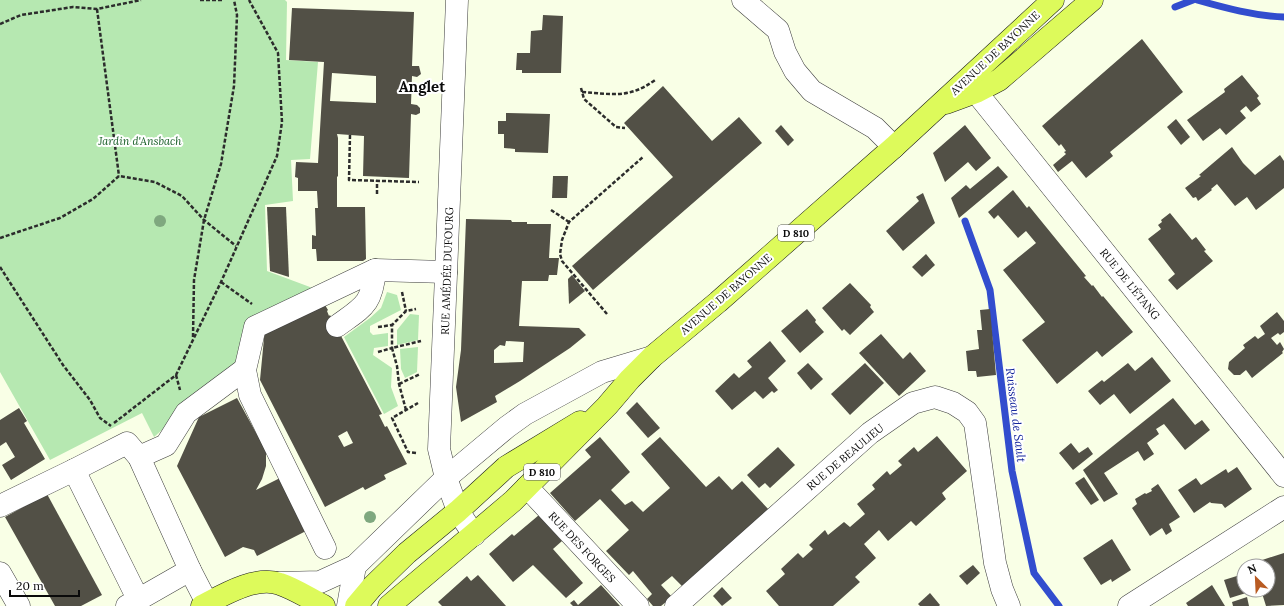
<svg xmlns="http://www.w3.org/2000/svg" width="1284" height="606" font-family="Lora,serif">
  <style>
    .green { fill: #b6e8b1 }
    .lines { fill: none; stroke-linecap: round; stroke-linejoin: round }
    .stream { stroke: #324dce; stroke-width: 7 }
    .building { fill: #525046; fill-rule: evenodd }
    .minor-casing { stroke: #3d3d3d; stroke-width: 23 }
    .major-casing { stroke: #1b1b1b; stroke-width: 23 }
    .path { stroke: #2c2c2c; stroke-width: 2.5; stroke-dasharray: 4 2; stroke-linecap: butt }
    .minor { stroke: #fff; stroke-width: 22 }
    .major { stroke: #ddfa5b; stroke-width: 22 }
    .tree { fill: #7fa87f }
    .labels { text-anchor: middle; dominant-baseline: central; stroke-width: 4; stroke-linejoin: round; paint-order: stroke }
    .shield { fill: #fff; stroke: #545454; stroke-width: 1 }
    .shield-label { font-size: 10px; font-weight: bold; fill: #0a0a0a }
    .street-label { font-size: 11px; fill: #0a0a0a; stroke: #fff }
    .park-label { font-size: 11px; font-style: italic; fill: #1b602a; stroke: #fff }
    .water-label { font-size: 12px; font-style: italic; fill: #14269b; stroke: #fff }
    .district-label { font-size: 15px; font-weight: bold; fill: #0a0a0a; stroke: #fff }
  </style>
  <rect width="100%" height="100%" fill="#f9ffe6"/>
  <g class="green">
    <path d="M0,0h285l2,2 -1,58 32,2 -8,97 -19,1 2,41 -28,4 2,66 51,19 -68,34 -8,36 -88,77 -12,-24 -92,47 -50,-88z"/>
    <path d="M387,292l10,3 4,15 -31,16v6l3,3 15,-2v13l-14,2 -1,7 19,13 -1,19 7,19 -14,8 -40,-77 26,-19 11,-10z"/>
    <path d="M410,314l9,1 -1,25 -21,5v-15z"/>
    <path d="M418,347l-1,25 -12,6 -4,-9 -1,-20z"/>
  </g>
  <g class="lines">
    <g class="stream">
      <path d="M1197,0c28,8 58,16 87,17"/>
      <path d="M1175,7l18,-7"/>
      <path d="M965,221l25,69 22,181 22,102 25,33"/>
    </g>
  </g>
  <g class="building">
    <path d="M292,8l122,4 -2,54h7l2,8 -4,3 -5,-1 -1,28 6,1 3,3v5l-4,2 -5,-1 -2,64 -46,-2 1,-40 -27,-2 1,4v38l-1,1v30h28l1,52 -3,2h-46l-1,-12h-4v-14l4,1 -1,-28h3l-1,-17h-19v-13l-3,-1 1,-15 22,1 6,-101 -35,-2zM332,73l44,3v27l-46,-2z"/>
    <path d="M543,15l20,1 -2,57h-39v-3h-6l1,-17h13l1,-22 11,-1z"/>
    <path d="M1142,39l41,53 -73,60 3,4 -27,22 -14,-17 -14,11 -5,-7 13,-11 -2,-2 2,-1 -5,-7 -2,2 -17,-20z"/>
    <path d="M1242,75l17,21 -2,2 4,6 -10,8 -5,-6 -6,5 6,7 -20,17 -6,-7 -17,13 -16,-21 38,-28 -1,-3z"/>
    <path d="M663,86l49,55 27,-24 23,26 -169,147 -21,-24 101,-89 -49,-54z"/>
    <path d="M506,113l44,1 -2,39 -33,-1v-3l-11,-1v-14h-6v-13h8z"/>
    <path d="M1176,119l14,18 -9,8 -14,-18z"/>
    <path d="M781,125l13,15 -6,6 -13,-15z"/>
    <path d="M965,125l26,33 -15,13 -8,-9 -23,20 -12,-29z"/>
    <path d="M1232,147l11,16 12,12 25,-20 4,6v27l-28,22 -9,-13 -12,9 -18,-22 -6,5 1,1 -14,11 -2,-4 -3,1 -8,-10 16,-12 -2,-1z"/>
    <path d="M998,166l10,11 -49,41 -8,-20 15,-13 4,4z"/>
    <path d="M553,176h15l-1,22h-15z"/>
    <path d="M1013,190l14,18 2,-2 57,70 -2,1 8,9 1,-1 9,12 1,-1 30,36 -31,25 -5,-6 -40,33 -35,-44 23,-18 -42,-52 33,-27 -10,-12 -8,7 -20,-23 -4,4 -6,-7z"/>
    <path d="M923,193l12,30 -32,28 -17,-20 33,-30 -3,-4z"/>
    <path d="M267,207h19l3,70 -19,-6z"/>
    <path d="M1170,213l22,27 4,-3 10,13 -2,1 9,10 -36,29 -9,-10 7,-6 -27,-35 13,-10 -3,-4 4,-3 -1,-2z"/>
    <path d="M466,219l45,1 1,2h15v2h24l-2,34h10l-2,17h-8l-1,6h-26l-3,45 60,2 7,7 -16,13 -50,33 -25,15 2,6 -36,20 -5,-35 5,-37zM506,341l18,1 -1,20 -29,1v-13l6,-5 5,1z"/>
    <path d="M926,254l9,11 -13,12 -10,-10z"/>
    <path d="M572,275l13,16 -16,13 -1,-25z"/>
    <path d="M850,283l21,22 -1,2 4,5 -24,23 -6,-6 -2,2 -20,-23z"/>
    <path d="M322,300l6,10 -1,1 2,5 1,-1 52,99 -3,1 6,12 2,-1 20,38 -23,11 2,4 -21,11 -2,-3 -38,20 -65,-127 5,-52zM347,431l6,12 -9,4 -6,-11z"/>
    <path d="M807,309l9,11 -1,2 9,10 -24,21 -19,-22z"/>
    <path d="M990,309l6,66 -19,2 -1,-6h-8l-2,-20 13,-2 -2,-19h5l-2,-20z"/>
    <path d="M1277,312l7,9v11l-4,3 -2,-2 -7,5 6,7 3,-3 4,7 -2,3 1,1 -31,25 -6,-8 -6,5h-6l-6,-6 1,-7 16,-14 -2,-3 12,-9 3,3 7,-5 -5,-8z"/>
    <path d="M881,334l22,25 7,-7 16,19 -27,25 -40,-43z"/>
    <path d="M770,341l16,20 -18,17 10,12 -4,3 -2,-2 -9,8 -8,-8 -23,19 -17,-19 19,-18 5,5 13,-11 -5,-6z"/>
    <path d="M1152,357l19,24 -41,33 -16,-20 -14,11 -12,-14 14,-11 2,2 24,-19 7,8z"/>
    <path d="M808,363l15,16 -12,11 -14,-17z"/>
    <path d="M865,363l19,20 -34,32 -19,-21z"/>
    <path d="M237,398l29,53v15l-4,13 -6,11 24,-12 26,53 -49,25 -3,-6 -11,-3 -18,10 -48,-91 22,-49z"/>
    <path d="M1173,398l22,27 7,-5 8,10 -25,20 -21,-26 -8,5 3,5 -12,9 7,11 -10,7 -6,-10 -34,22 14,21 -14,8 -21,-32z"/>
    <path d="M637,402l23,26 -12,10 -22,-25z"/>
    <path d="M19,408l8,13 -3,2 21,36 -34,21 -9,-15 13,-8 -9,-15 -6,4v-26z"/>
    <path d="M937,436l30,35 -25,22 4,6 -30,27 -5,-5 -23,20 -9,-11 -15,14 12,14 -21,19 5,5 -27,24h-54l-13,-15 19,-17 -4,-5 17,-16 5,5 10,-9 -4,-4 16,-15 3,5 16,-13 6,5 15,-13 -8,-10 18,-15 -3,-4 15,-14 3,4 12,-10 -4,-4 16,-14 4,5z"/>
    <path d="M600,437l30,35 -19,18 14,15 7,-4 11,11 27,-24 -29,-34 19,-17 46,50 13,-11 13,14 10,-9 28,30 -87,76 -11,-11 -11,9 11,12 -11,9h-8l-6,-7 5,-5 -19,-23 -4,4 -23,-24 23,-21 -29,-31 -25,22 -25,-28 41,-36 -6,-7z"/>
    <path d="M1071,443l8,10 9,-6 5,7 -20,16 -14,-17z"/>
    <path d="M778,447l17,18 -25,23 -5,-5 -6,5 -12,-13z"/>
    <path d="M1237,467l15,22 -27,19 -3,-4 -11,-1 -1,-1 -16,11 -16,-23 18,-12 5,7 25,-16 2,4z"/>
    <path d="M1084,477l15,23 -8,5 -16,-22z"/>
    <path d="M1158,484l22,33 -11,7 3,7 -6,4 -4,-7 -12,8 -18,-28 5,-4 -2,-5 10,-6 1,1 6,-3 -1,-2z"/>
    <path d="M47,494l55,101 -21,11h-26l-50,-89z"/>
    <path d="M539,515l23,26 -9,8 30,34 -17,15 -33,-33 -20,17 -24,-28 23,-20 2,2z"/>
    <path d="M1112,539l19,31 -19,12 -1,-3 -10,6 -18,-27z"/>
    <path d="M1284,553v52l-18,1 -5,-16h7v-24h-14l-1,-3z"/>
    <path d="M973,565l7,8 -13,12 -8,-9z"/>
    <path d="M478,575l28,31h-64l-4,-4 29,-26 4,5z"/>
    <path d="M1240,575l6,18 -16,5 -6,-18z"/>
    <path d="M601,585l19,21h-47l-3,-3 4,-3 4,5z"/>
    <path d="M1212,585l13,21h-37l-2,-3z"/>
    <path d="M722,587l10,11 -10,8 -9,-10z"/>
    <path d="M930,593l10,12 -1,1h-19l-2,-2z"/>
    <path d="M1247,597l2,9h-16l-1,-4z"/>
  </g>
  <g class="lines">
    <g class="minor-casing">
      <g id="minor">
        <path d="M457,0l-18,449 7,29 12,33 16,24"/>
        <path d="M743,0l35,30 7,22 10,19 17,20 63,37 19,19"/>
        <path d="M976,92l308,384"/>
        <path d="M337,326c26,-19 35,-21 38,-56"/>
        <path d="M139,457l27,-12 20,-32 59,-44"/>
        <path d="M74,470l64,129"/>
        <path d="M527,487l111,119"/>
        <path d="M0,506l74,-36 53,-27 12,14 51,113"/>
        <path d="M325,548l-75,-153 -5,-25 10,-43 120,-57 71,2"/>
        <path d="M0,573l19,33"/>
        <path d="M279,583l41,-1 35,-16 91,-88 61,-51 18,-13 77,-42 50,-15"/>
        <path d="M127,606l63,-36 17,33"/>
        <path d="M348,606l7,-40"/>
        <path d="M676,606l194,-173 43,-30 22,-6 18,6 14,9 8,11 20,140 7,26 7,17"/>
        <path d="M1129,606l155,-99"/>
      </g>
    </g>
    <g class="major-casing">
      <g id="major">
        <path d="M946,103l30,-11 23,-12 93,-80"/>
        <path d="M202,606c21,-11 54,-31 78,-22 15,5 30,15 44,22"/>
        <path d="M356,606l16,-19 35,-34 51,-42 48,-44 74,-45"/>
        <path d="M389,606l124,-105 94,-95 23,-27 22,-22 66,-55 176,-155 159,-147"/>
      </g>
    </g>
    <g class="path">
      <path d="M200,0h22"/>
      <path d="M97,9l22,167"/>
      <path d="M0,24l21,-9 52,-8 24,2 44,-9"/>
      <path d="M581,88l3,11 32,28 9,1"/>
      <path d="M582,92c30,2 47,7 73,-12"/>
      <path d="M350,135l-1,45 70,2"/>
      <path d="M377,194v-14"/>
      <path d="M551,210l18,12"/>
      <path d="M0,238l60,-20 33,-19 26,-23 36,6 27,14 22,24 32,26"/>
      <path d="M0,267l63,98 27,35 10,18 11,8"/>
      <path d="M221,282l31,22"/>
      <path d="M402,292l4,19"/>
      <path d="M607,314l-45,-53 -2,-7 2,-14 7,-18 74,-65"/>
      <path d="M378,327l14,-2"/>
      <path d="M193,337l1,-57 10,-60 17,-56 13,-78 3,-71 -3,-15"/>
      <path d="M378,352l14,-4v-23l14,-14 10,-2"/>
      <path d="M176,375l4,15"/>
      <path d="M399,384l21,-10"/>
      <path d="M406,410l-7,-26 -2,-18 -5,-18 29,-7"/>
      <path d="M114,423l62,-48 45,-93 56,-126 5,-34 -4,-69 -29,-53"/>
      <path d="M416,453l-8,-1 -16,-34 26,-15"/>
    </g>
    <use href="#minor" class="minor"/>
    <use href="#major" class="major"/>
  </g>
  <g class="tree">
    <circle cx="160" cy="221" r="6"/>
    <circle cx="370" cy="517" r="6"/>
  </g>
  <g class="labels">
    <g class="shield">
      <rect x="778" y="225" width="36" height="16" rx="3"/>
      <rect x="524" y="464" width="36" height="16" rx="3"/>
    </g>
    <g class="shield-label">
      <text x="796" y="233">D 810</text>
      <text x="542" y="472">D 810</text>
    </g>
    <g class="street-label">
      <text transform="translate(995 53) rotate(-43)">AVENUE DE BAYONNE</text>
      <text transform="translate(447 271) rotate(-88)">RUE AMÉDÉE DUFOURG</text>
      <text transform="translate(1130 284) rotate(51)">RUE DE L'ÉTANG</text>
      <text transform="translate(726 294) rotate(-41)">AVENUE DE BAYONNE</text>
      <text transform="translate(845 457) rotate(-40)">RUE DE BEAULIEU</text>
      <text transform="translate(582 547) rotate(47)">RUE DES FORGES</text>
    </g>
    <g class="park-label">
      <text x="140" y="141">Jardin d'Ansbach</text>
    </g>
    <g class="water-label">
      <text transform="translate(1016 415) rotate(83)">Ruisseau de Sault</text>
    </g>
    <g class="district-label">
      <text x="422" y="86">Anglet</text>
    </g>
  </g>
  <g transform="translate(1256 578) rotate(336)"><circle r="19" fill="#ffffff" stroke="#9d9d9d"/>
  <path d="M0-3L7 15L0 10L-7 15Z" fill="#b95b22"/>
  <text y="-6" font-size="11" font-weight="bold" text-anchor="middle" fill="#0a0a0a">N</text>
  </g>
  <path d="M10 590v6h69v-6" fill="none" stroke="#0a0a0a" stroke-width="2"/>
  <text x="16" y="590" font-size="12" fill="#0a0a0a" stroke="#ffffff" stroke-width="3" paint-order="stroke">20 m</text>
</svg>
